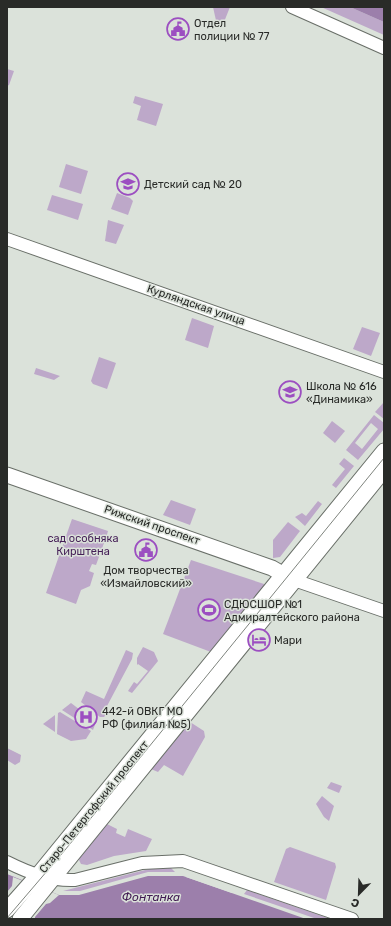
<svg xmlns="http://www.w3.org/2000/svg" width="391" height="926" font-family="Rubik,sans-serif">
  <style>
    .green { fill: #bda8c9; fill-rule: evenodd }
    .water { fill: #9c7fab }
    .pier { fill: #dbe2da }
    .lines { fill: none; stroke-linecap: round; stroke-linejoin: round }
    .minor-casing { stroke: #696f68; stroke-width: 14 }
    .major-casing { stroke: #696f68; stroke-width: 17 }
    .minor { stroke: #fff; stroke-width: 12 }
    .major { stroke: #fff; stroke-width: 15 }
    .tram { stroke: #7f847e; stroke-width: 1 }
    .labels { text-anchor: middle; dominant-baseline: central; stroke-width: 3; stroke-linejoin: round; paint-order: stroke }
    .poi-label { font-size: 11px; fill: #292b28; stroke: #dbe2da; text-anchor: start }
    .street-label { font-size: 11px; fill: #292b28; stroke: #dbe2da }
    .park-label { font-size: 11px; fill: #451f57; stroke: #dbe2da }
    .water-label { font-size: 12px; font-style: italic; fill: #401a52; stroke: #dbe2da }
  </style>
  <rect width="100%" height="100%" fill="#dbe2da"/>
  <g class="green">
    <path d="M213,7h17l-8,20 -5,-2z"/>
    <path d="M321,7h29l34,15v13z"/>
    <path d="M7,69l7,2 -5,14 -2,1z"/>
    <path d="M135,96l28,8 -7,22 -19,-6 4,-14 -8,-3z"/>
    <path d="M66,164l22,7 -7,23 -22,-7z"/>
    <path d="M117,193l13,5 3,3 -5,14 -17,-6z"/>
    <path d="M52,195l31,9 -5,16 -31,-10z"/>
    <path d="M108,220l16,5 -8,19 -11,-3z"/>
    <path d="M192,318l22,8 -6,22 -23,-8z"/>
    <path d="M362,327l18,6 -9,23 -18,-7z"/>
    <path d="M99,357l17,6 -9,26 -14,-5 -2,-3z"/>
    <path d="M36,368l24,8 -6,4 -20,-6z"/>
    <path d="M384,402v17l-9,-7z"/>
    <path d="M374,415l10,8v6l-26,31 -12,-10zM371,423l7,6 -16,20 -7,-6z"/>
    <path d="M332,421l13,10 -10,12 -12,-10z"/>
    <path d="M344,458l10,8 -18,22 -4,-3 13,-16 -6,-5z"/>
    <path d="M171,500l25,9 -6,16 -27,-10z"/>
    <path d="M318,501l4,3 -17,22 -10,-9 7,-4 4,3z"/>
    <path d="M72,519l36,12 -2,7 -2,-1 -2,5 2,1 -8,22 -4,-1 -3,7 5,2 -4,13 -9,4 -5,14 -30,-11z"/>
    <path d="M288,522l12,9 -20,26 -7,1v-18z"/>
    <path d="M191,560l73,24 1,2 -54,66 -48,-18z"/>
    <path d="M143,647l11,5 4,9 -26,32 -4,-2 6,-9 3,2 11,-13 -10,-7 -1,1v-7z"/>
    <path d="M126,650l7,3 -1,6 -25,47 -1,3 3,2 -5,6h-4l-19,-15 5,-11 18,8z"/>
    <path d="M71,703l25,19 -3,8 -31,-20z"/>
    <path d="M60,712l31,19 -5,8 -15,2 -14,-7 1,-21z"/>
    <path d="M55,715v17l-12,-8z"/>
    <path d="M190,722l14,9 1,6 -22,39 -19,-11 -6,7 -7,-3z"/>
    <path d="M7,748l14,7 -1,7 -5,3 -8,-5z"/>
    <path d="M331,782l11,4 -3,7 -12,-5z"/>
    <path d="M322,796l12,10 -5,15 -5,-4 -8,-13z"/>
    <path d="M107,824l10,5 -1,4 9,4 3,-8 24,10 -6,12 -32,5 -27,9 -6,-1 -2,-4 1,-3z"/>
    <path d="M290,847l45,16 1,4 -10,33 -52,-18 12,-33z"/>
    <path d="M171,868l4,4h-27l-68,19h-17l86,-22z"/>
    <path d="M247,890l3,1 81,28h-14l-73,-25z"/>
  </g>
  <g class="water">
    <path d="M350,7h34v15z"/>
    <path d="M7,874l52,21h20l69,-19h35l123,43h-299z"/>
  </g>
  <g class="pier">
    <path d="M186,875l46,16v2l-46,-16z"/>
    <path d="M13,877l46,18 -9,8 -4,1 -11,13v2h-28v-27l5,-6z"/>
  </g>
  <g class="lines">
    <g class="minor-casing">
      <g id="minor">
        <path d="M292,7l92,41"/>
        <path d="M7,239l377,133"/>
        <path d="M294,580l90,31"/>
        <path d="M7,862c22,11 43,19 68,18l67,-17 41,-2 169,58"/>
      </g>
    </g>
    <g class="major-casing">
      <g id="major">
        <path d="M7,475l265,93 19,11"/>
        <path d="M7,910l31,-35 346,-424"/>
        <path d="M20,919l364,-449"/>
      </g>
    </g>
    <use href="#minor" class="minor"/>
    <use href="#major" class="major"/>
    <path class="tram" d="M7,918l58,-68 319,-392"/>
  </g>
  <defs>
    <g id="civic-ring" transform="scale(1.15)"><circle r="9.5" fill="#dbe2da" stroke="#9c4fc1" stroke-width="1.5"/><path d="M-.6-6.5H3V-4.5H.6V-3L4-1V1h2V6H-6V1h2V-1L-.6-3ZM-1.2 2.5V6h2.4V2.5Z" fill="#9c4fc1"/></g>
    <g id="school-ring" transform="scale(1.15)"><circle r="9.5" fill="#dbe2da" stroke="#9c4fc1" stroke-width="1.5"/><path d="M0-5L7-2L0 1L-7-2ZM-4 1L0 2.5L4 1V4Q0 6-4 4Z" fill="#9c4fc1"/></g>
    <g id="stadium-ring" transform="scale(1.15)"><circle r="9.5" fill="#dbe2da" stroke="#9c4fc1" stroke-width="1.5"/><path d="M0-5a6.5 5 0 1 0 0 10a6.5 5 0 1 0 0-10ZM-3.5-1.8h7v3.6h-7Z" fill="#9c4fc1"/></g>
    <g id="hotel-ring" transform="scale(1.15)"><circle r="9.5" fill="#dbe2da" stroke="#9c4fc1" stroke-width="1.5"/><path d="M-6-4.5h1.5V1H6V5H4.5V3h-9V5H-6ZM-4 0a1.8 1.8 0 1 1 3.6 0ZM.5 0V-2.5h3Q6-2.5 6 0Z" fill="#9c4fc1"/></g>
    <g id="hospital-ring" transform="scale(1.15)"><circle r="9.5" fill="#dbe2da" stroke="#9c4fc1" stroke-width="1.5"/><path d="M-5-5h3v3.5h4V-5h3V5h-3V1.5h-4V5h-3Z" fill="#9c4fc1"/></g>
  </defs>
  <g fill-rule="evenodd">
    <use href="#civic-ring" x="178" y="29"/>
    <use href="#school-ring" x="128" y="184"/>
    <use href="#school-ring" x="290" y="392"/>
    <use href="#civic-ring" x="146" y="550"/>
    <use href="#stadium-ring" x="209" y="610"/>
    <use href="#hotel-ring" x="259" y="640"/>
    <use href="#hospital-ring" x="86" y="717"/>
  </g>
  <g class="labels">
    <g class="poi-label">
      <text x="194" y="23">Отдел<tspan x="194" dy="13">полиции № 77</tspan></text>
      <text x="144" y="184">Детский сад № 20</text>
      <text x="306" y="386">Школа № 616<tspan x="306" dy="13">«Динамика»</tspan></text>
      <text x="146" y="570" text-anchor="middle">Дом творчества<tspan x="146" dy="13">«Измайловский»</tspan></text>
      <text x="224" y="604">СДЮСШОР №1<tspan x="224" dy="13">Адмиралтейского района</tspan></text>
      <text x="274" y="640">Мари</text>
      <text x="102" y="711">442-й ОВКГ МО<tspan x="102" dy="13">РФ (филиал №5)</tspan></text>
    </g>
    <g class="street-label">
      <text transform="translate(196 305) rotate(19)">Курляндская улица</text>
      <text transform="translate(152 525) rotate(19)">Рижский проспект</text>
      <text transform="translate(94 807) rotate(-51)">Старо-Петергофский проспект</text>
    </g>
    <g class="park-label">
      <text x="83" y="538">сад особняка<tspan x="83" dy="13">Кирштена</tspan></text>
    </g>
    <g class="water-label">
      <text x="151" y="897">Фонтанка</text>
    </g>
  </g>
  <rect width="391" height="926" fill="none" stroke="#292b28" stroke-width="16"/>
  <g transform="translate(359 894) rotate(203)" stroke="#dbe2da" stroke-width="3" paint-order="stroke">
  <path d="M0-3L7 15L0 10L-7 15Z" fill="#292b28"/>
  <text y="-6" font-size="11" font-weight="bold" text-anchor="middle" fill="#292b28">С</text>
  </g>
</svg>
